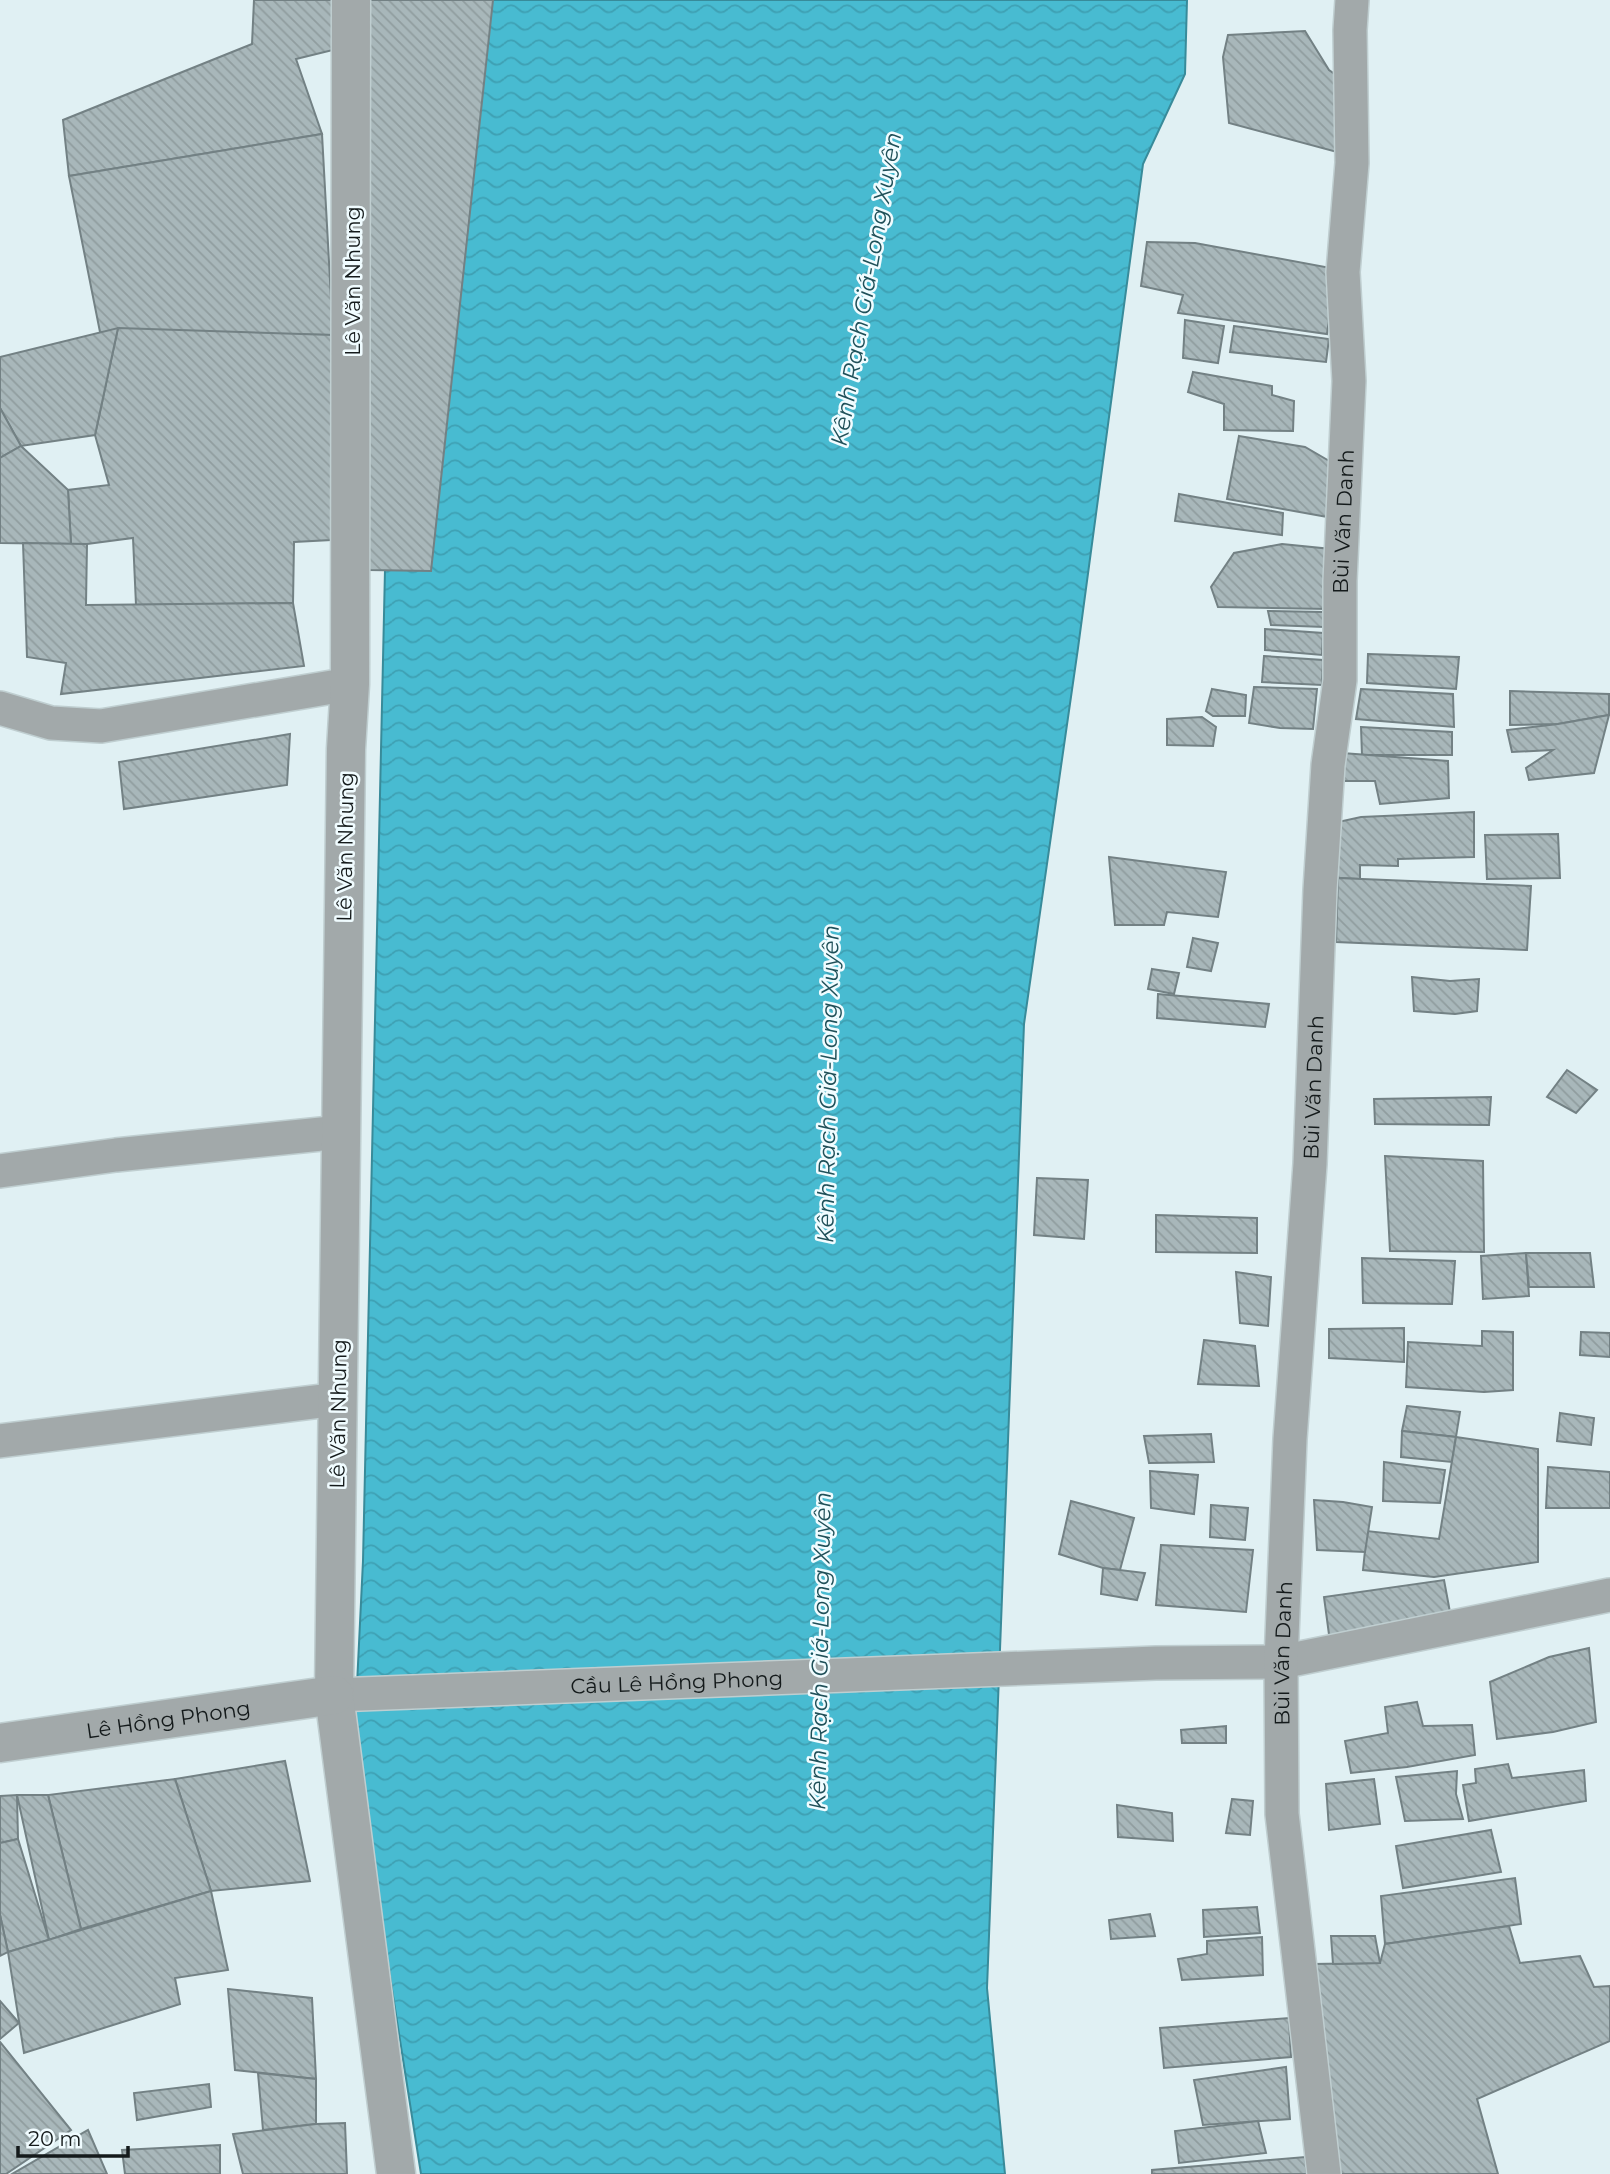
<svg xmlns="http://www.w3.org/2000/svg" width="1610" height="2174" font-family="Montserrat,sans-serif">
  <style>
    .water { fill: url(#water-waves); stroke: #388b9a; stroke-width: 2 }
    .building { fill: url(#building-back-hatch); stroke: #738184; stroke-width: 2 }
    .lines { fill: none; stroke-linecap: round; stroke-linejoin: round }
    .minor-casing { stroke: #bfced0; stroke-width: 36 }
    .tertiary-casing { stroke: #bfced0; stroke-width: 41 }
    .minor { stroke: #a2a9aa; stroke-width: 33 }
    .tertiary { stroke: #a2a9aa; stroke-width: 38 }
    .labels { text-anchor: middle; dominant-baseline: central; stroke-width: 5; stroke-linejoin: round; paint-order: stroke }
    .street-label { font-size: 21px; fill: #141a1b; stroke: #f0fcff }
    .water-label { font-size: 23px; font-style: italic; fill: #1f5059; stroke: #f0fcff }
  </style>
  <defs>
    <pattern id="water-waves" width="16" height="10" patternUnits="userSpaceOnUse" patternTransform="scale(1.75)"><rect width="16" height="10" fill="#48bbd1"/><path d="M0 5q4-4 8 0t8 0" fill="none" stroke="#3ea0b3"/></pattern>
    <pattern id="building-back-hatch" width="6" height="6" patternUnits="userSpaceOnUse" patternTransform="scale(1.75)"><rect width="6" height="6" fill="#a8b7ba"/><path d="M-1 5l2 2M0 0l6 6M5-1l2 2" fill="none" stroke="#909d9f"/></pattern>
  </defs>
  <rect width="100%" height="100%" fill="#e0f0f3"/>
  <path class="water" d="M401,0h786l-2,74 -42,90 -65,484 -54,376 -37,964 18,186h-584l-67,-427 9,-186 33,-1487z"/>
  <g class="building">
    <path d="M254,0h83l4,48 -45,11 26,75 -253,42 -6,-56 189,-76z"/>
    <path d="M367,0h126l-62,571 -62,-1z"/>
    <path d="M1305,31l24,39 10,7 -2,75 -108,-29 -6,-66 5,-22z"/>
    <path d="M322,134l11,201 -233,-3 -31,-156z"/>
    <path d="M1147,242l48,1 141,26 -9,65 -149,-21 5,-18 -42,-9z"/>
    <path d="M1185,320l39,6 -6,37 -35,-5z"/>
    <path d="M1234,326l95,13 -3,23 -96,-10z"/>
    <path d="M118,328l215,7 -2,205 -37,2 -1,61 -157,2 -3,-67 -46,6h-16l-3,-54 41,-5 -14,-50z"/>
    <path d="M118,328l-23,107 -74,11 -21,-38v-51z"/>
    <path d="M1193,372l79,14v9l22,6 -1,30 -69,-1v-26l-36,-12z"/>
    <path d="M0,408l21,38 -21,12z"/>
    <path d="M1239,436l66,11 26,15 2,56 -106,-19z"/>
    <path d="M21,446l47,44 3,54 -71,-1v-85z"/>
    <path d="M1179,494l104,19 -1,22 -107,-14z"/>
    <path d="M23,543l64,1 -1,61 207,-2 11,63 -243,28 5,-31 -39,-6z"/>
    <path d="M1282,544l49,5 -3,60 -110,-2 -7,-20 23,-34z"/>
    <path d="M1268,611l55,1 1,15 -53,-2z"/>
    <path d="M1265,629l58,4 -1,22 -57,-5z"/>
    <path d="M1368,654l91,3 -3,32 -89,-6z"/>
    <path d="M1264,656l59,4 -1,25 -60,-3z"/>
    <path d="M1254,687l63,2 -4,40 -33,-1 -31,-5z"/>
    <path d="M1212,689l34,6 -1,21h-32l-7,-5z"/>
    <path d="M1361,689l92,5 1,33 -98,-8z"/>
    <path d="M1510,691l99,3v21l-51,9 -48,1z"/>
    <path d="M1609,715l-15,58 -65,7 -3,-12 27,-18 -41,2 -5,-22 51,-6z"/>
    <path d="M1202,717l14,10 -3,19 -46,-1v-26z"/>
    <path d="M1361,727l91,5v23h-90z"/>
    <path d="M290,734l-3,51 -163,24 -5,-47z"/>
    <path d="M1342,753l106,8 1,37 -69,6 -5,-23h-35z"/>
    <path d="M1474,812v45l-76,2v7l-38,-1v14l-22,-1v-56l23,-5z"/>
    <path d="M1558,834l2,44 -73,1 -2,-44z"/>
    <path d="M1109,857l117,15 -8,45 -51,-5 -3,13h-49z"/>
    <path d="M1338,878l193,8 -4,64 -191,-8z"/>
    <path d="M1193,938l25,5 -7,28 -24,-4z"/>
    <path d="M1152,969l27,4 -5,21 -26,-5z"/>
    <path d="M1412,977l38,4 29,-2 -2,32 -22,3 -41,-3z"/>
    <path d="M1158,994l111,10 -4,23 -108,-9z"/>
    <path d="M1567,1070l30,20 -21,23 -29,-16z"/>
    <path d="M1491,1097l-2,28 -114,-1 -1,-25z"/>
    <path d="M1385,1156l98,5 1,91 -94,-1z"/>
    <path d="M1037,1178l51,2 -4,59 -50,-4z"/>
    <path d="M1156,1215l101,3v35l-101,-1z"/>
    <path d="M1526,1253l3,43 -46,3 -2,-43z"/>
    <path d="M1526,1253h64l4,34h-65z"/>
    <path d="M1362,1258l93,3 -3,43 -89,-1z"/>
    <path d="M1236,1272l35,5 -3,49 -28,-3z"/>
    <path d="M1404,1328v34l-75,-4v-29z"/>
    <path d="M1482,1331l31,1v58l-29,2 -78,-5 2,-45 74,4z"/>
    <path d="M1581,1332l29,1v24l-30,-2z"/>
    <path d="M1204,1340l51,6 4,40 -61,-2z"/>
    <path d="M1407,1406l53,6 -4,25 -54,-6z"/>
    <path d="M1560,1413l34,5 -3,27 -34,-4z"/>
    <path d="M1402,1431l54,6 -4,25 -51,-5z"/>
    <path d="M1211,1434l3,28 -65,1 -5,-27z"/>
    <path d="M1456,1437l82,12v113l-104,15 -71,-7 4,-39 72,8z"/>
    <path d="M1384,1462l61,8 -5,33 -57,-2z"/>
    <path d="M1548,1467l62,5v36h-64z"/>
    <path d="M1150,1471l48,4 -4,39 -43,-6z"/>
    <path d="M1314,1500l29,2 29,5 -7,45 -48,-2z"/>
    <path d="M1071,1501l63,17 -14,52 -17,-2 -44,-14z"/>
    <path d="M1211,1505l37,3 -3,32 -35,-3z"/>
    <path d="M1161,1545l92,5 -7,62 -90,-7z"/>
    <path d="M1103,1568l42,5 -8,27 -36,-6z"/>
    <path d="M1444,1580l8,43 -122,19 -6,-45z"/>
    <path d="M1589,1648l7,74 -43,10 -56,7 -7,-57 59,-25z"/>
    <path d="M1417,1702l6,24 49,-1 3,30 -68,12 -56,6 -6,-32 43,-8 -3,-26z"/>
    <path d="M1226,1726v17h-44l-1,-13z"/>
    <path d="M285,1761l25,120 -99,10 -36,-112z"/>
    <path d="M1508,1764l4,14 72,-8 2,31 -117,20 -6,-36 13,-2 -1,-14z"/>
    <path d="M1457,1771l-1,23 7,25 -58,2 -9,-44z"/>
    <path d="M175,1779l36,112 -130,38 -33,-134z"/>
    <path d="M1374,1779l6,45 -51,6 -3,-46z"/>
    <path d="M17,1795l1,44 -18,4v-47z"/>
    <path d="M17,1795h31l33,134 -32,11z"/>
    <path d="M1232,1799l21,2 -3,34 -24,-2z"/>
    <path d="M1117,1805l55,8 1,28 -55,-4z"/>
    <path d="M1491,1830l10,42 -98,16 -7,-42z"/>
    <path d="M18,1839l31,101 -41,12 -8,-37v-72z"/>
    <path d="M1515,1878l6,46 -136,20 -4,-48z"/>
    <path d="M211,1891l17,79 -53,8 5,26 -156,49 -16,-101z"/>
    <path d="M1257,1907l3,26 -56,4 -1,-27z"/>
    <path d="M1150,1914l5,22 -44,3 -2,-19z"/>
    <path d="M0,1915l8,37 -8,4z"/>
    <path d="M1509,1926l11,37 60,-7 14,31 16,-1v55l-133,58 21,75h-163l-23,-210 68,-1 5,-19z"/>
    <path d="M1331,1936h44l5,27 -47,1z"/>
    <path d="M1262,1937l1,38 -81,5 -4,-21 29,-5v-13z"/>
    <path d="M228,1989l84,9 4,81 -81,-9z"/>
    <path d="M0,2001l19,22 -19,16z"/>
    <path d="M1289,2018l2,39 -127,11 -4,-40z"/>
    <path d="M0,2042l71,88 -65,44h-6z"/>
    <path d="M1286,2067l4,52 -87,6 -9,-45z"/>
    <path d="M258,2073l58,6v45l-53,6z"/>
    <path d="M209,2084l2,23 -74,13 -3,-27z"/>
    <path d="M1258,2121l8,32 -87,10 -4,-32z"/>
    <path d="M345,2123l2,51h-104l-10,-40 83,-10z"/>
    <path d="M88,2130l19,44h-95z"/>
    <path d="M220,2145v29h-95l-3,-24z"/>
    <path d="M1305,2157l2,17h-155v-4z"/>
  </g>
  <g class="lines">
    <g class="minor-casing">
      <g id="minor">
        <path d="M0,708l51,15 50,3 249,-42"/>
        <path d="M0,1171l116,-16 225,-23"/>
        <path d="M0,1441l338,-42"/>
        <path id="s1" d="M334,1695l822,-32 125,-1 329,-67"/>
        <path id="s2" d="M1324,2174l-42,-360 -1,-152 9,-223 20,-275 10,-274 8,-125 12,-85v-99l9,-200 -6,-109 9,-109 -2,-133 2,-30"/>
      </g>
    </g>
    <g class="tertiary-casing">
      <g id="tertiary">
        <path d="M351,0l-1,684 -4,65 -12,946 62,479"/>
        <path id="s3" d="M0,1743l334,-48"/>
      </g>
    </g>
    <use href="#minor" class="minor"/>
    <use href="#tertiary" class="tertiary"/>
  </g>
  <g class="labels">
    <g class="street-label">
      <text transform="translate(352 281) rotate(-90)">Lê Văn Nhung</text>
      <text stroke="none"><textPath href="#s2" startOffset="1657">Bùi Văn Danh</textPath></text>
      <text transform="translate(345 847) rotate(-89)">Lê Văn Nhung</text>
      <text stroke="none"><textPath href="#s2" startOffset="1090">Bùi Văn Danh</textPath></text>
      <text transform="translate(338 1414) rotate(-89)">Lê Văn Nhung</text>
      <text stroke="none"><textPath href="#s2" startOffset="523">Bùi Văn Danh</textPath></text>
      <text stroke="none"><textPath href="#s1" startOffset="343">Cầu Lê Hồng Phong</textPath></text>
      <text stroke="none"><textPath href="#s3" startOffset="170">Lê Hồng Phong</textPath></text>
    </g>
    <g class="water-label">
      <text transform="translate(866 289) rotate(-80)">Kênh Rạch Giá-Long Xuyên</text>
      <text transform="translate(828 1084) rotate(-89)">Kênh Rạch Giá-Long Xuyên</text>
      <text transform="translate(820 1651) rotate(-89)">Kênh Rạch Giá-Long Xuyên</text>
    </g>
  </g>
  <path d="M18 2146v10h110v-10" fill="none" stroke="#141a1b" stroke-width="3.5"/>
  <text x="28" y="2146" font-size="21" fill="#141a1b" stroke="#f0fcff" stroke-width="5" paint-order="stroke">20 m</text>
</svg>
